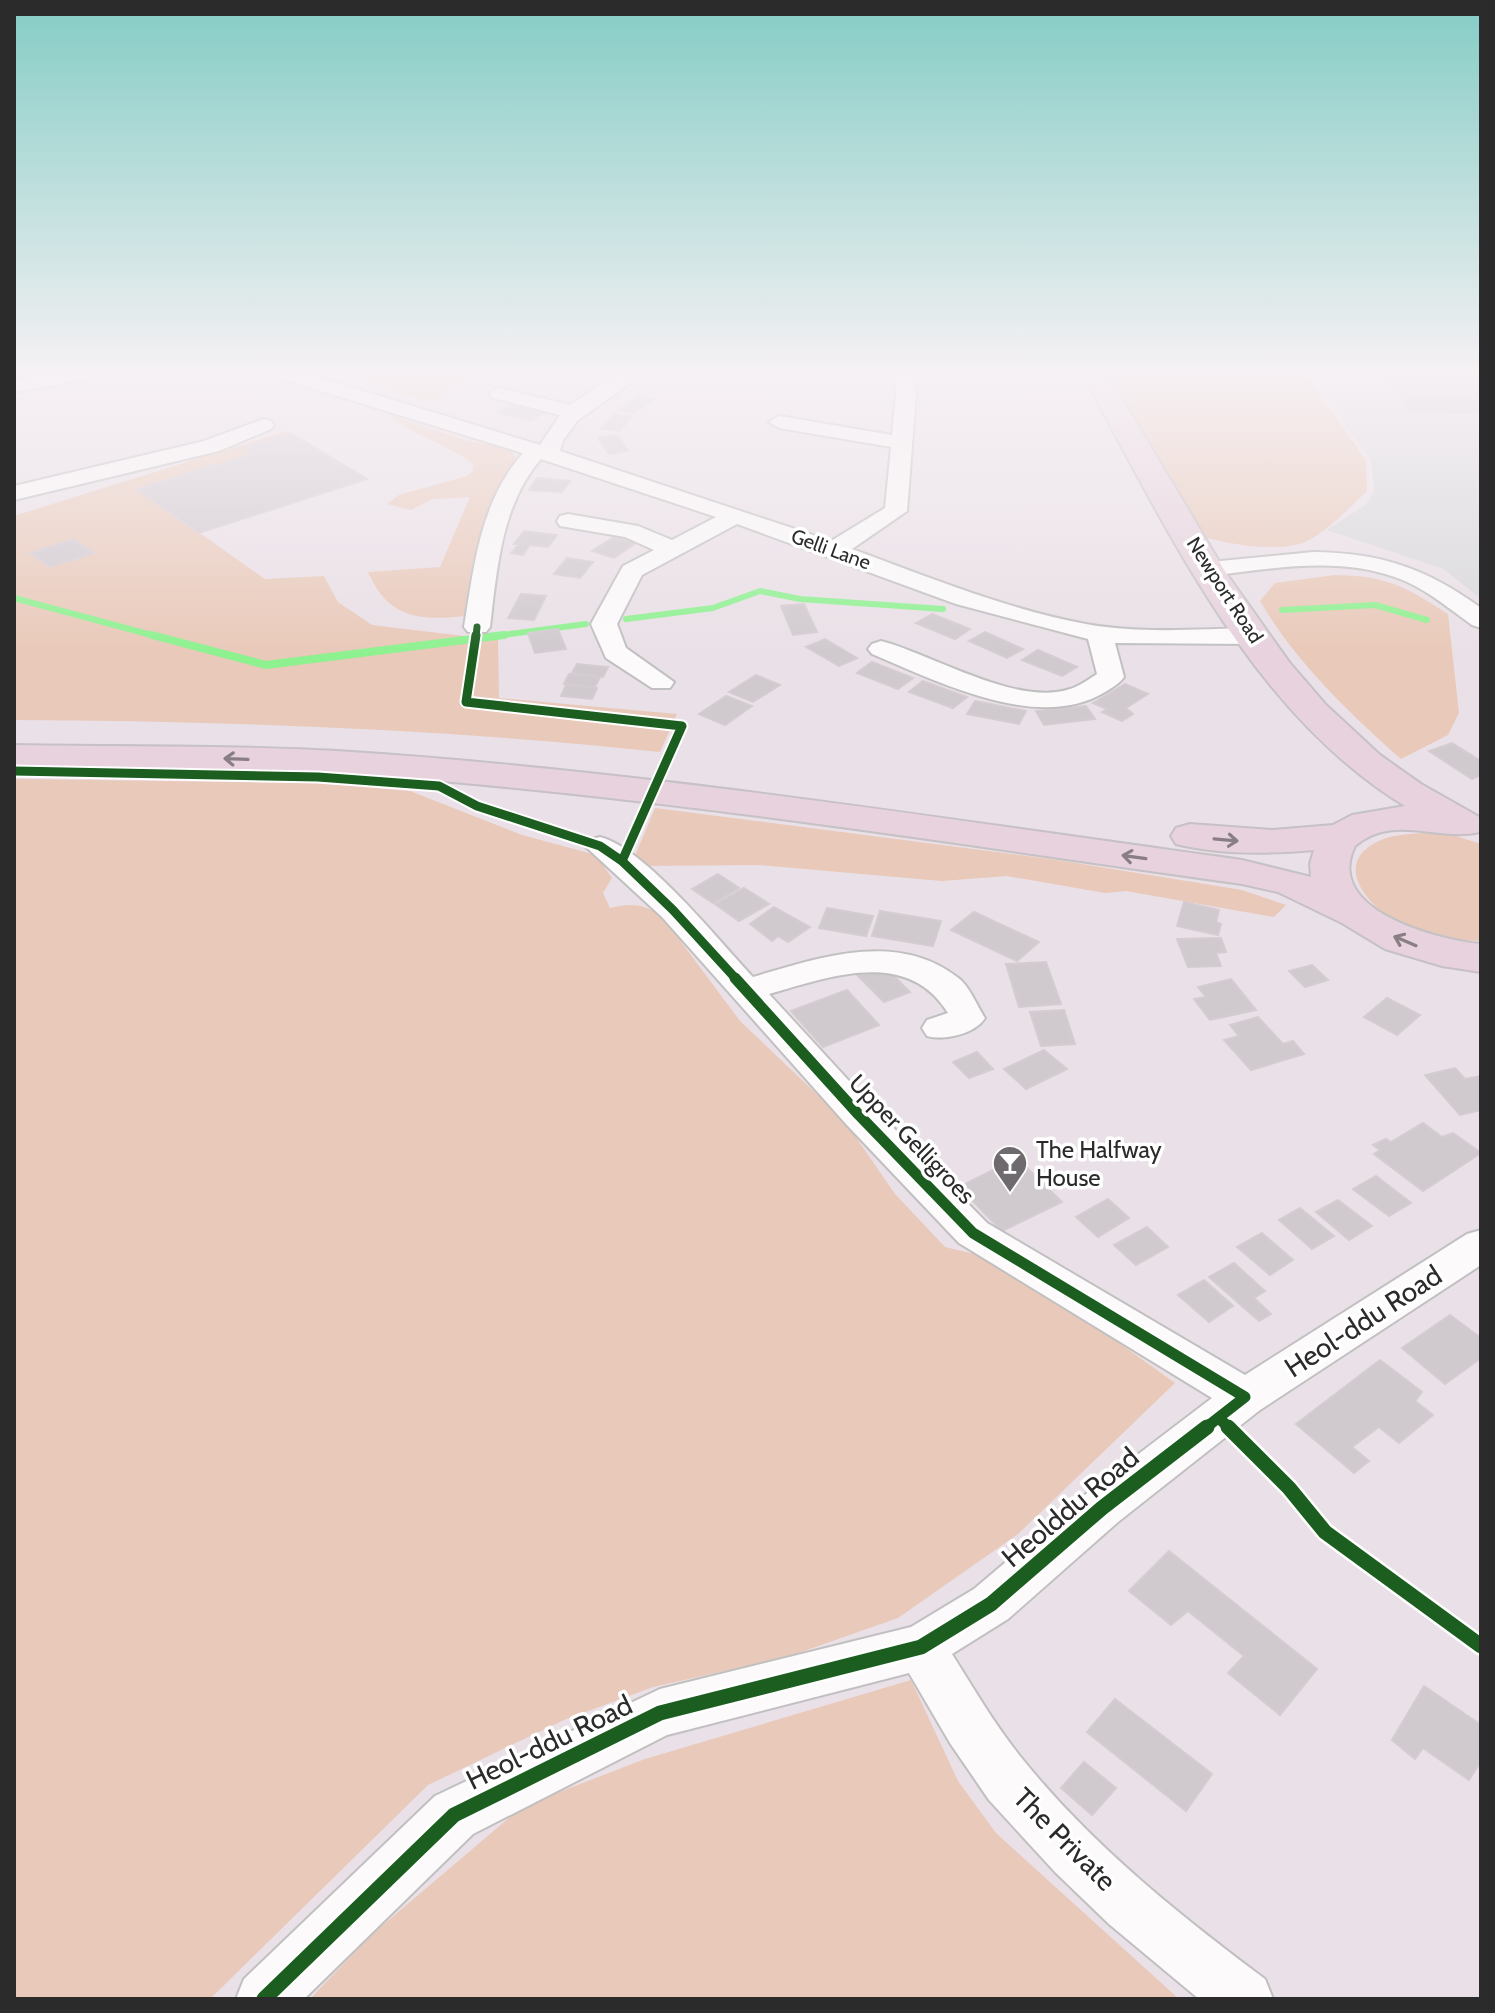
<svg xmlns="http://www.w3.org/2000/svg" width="1495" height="2013" font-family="Cabin,sans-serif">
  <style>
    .industrial { fill: #d8d8db }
    .green { fill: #e9c9b9 }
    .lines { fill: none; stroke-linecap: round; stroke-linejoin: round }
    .stream-far1 { stroke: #8ef190; stroke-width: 6 }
    .stream { stroke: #8ef190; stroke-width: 8 }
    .building { fill: #d0c9ce; stroke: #d5ccd2; stroke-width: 2 }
    .minor-casing { stroke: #c1c0c1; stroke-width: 4 }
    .major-casing { stroke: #c5c1c4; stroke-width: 4 }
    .minor { fill: #fcfafb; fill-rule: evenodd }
    .major { fill: #e7d2dd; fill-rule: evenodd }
    .cycleway-far3-casing { stroke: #fff; stroke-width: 10 }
    .cycleway-far2-casing { stroke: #fff; stroke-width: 13 }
    .cycleway-far1-casing { stroke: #fff; stroke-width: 16 }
    .cycleway-casing { stroke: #fff; stroke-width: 20 }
    .cycleway-far3 { stroke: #1b5e20; stroke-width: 7 }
    .cycleway-far2 { stroke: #1b5e20; stroke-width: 9 }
    .cycleway-far1 { stroke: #1b5e20; stroke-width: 11 }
    .cycleway { stroke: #1b5e20; stroke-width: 15 }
    .oneway { stroke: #897e84 }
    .labels { text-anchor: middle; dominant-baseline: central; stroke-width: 7; stroke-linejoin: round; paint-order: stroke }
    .far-street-label { font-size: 20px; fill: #2b2b2b; stroke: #fff }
    .street-label { font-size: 24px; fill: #2b2b2b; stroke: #fff }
    .poi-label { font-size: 24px; fill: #2b2b2b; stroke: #fff; text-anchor: start }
    .near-street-label { font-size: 28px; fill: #2b2b2b; stroke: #fff }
  </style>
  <rect width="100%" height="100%" fill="#eae0e7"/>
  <path class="industrial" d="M1308,372h173v227l-37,-30 -117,-39 40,-26 7,-13 -3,-31z"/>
  <g class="green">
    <path d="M354,372h127l-52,30 -85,-27z"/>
    <path d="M1101,372h203l62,88 1,31c-16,15 -47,48 -68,53 -29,7 -64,1 -92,-6z"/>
    <path d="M387,414l79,26 44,9 6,9c-26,48 -42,104 -51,158 -46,5 -77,2 -97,-44l72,-5 30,-70 -38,2 -21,11 -24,-6 12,-9 68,-19 6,-6v-6c-27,-21 -61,-28 -86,-50z"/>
    <path d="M286,431l5,2 -47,15 8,6 -115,35 128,90 59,-3 14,26 34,23 126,15 1,58 178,16 -17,38c-215,-23 -430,-31 -646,-32v-204z"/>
    <path d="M1335,575c53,1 69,11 113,39l11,99 -11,22 -47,24c-52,-46 -106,-98 -141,-158l15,-18z"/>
    <path d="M14,779l301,4 95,8 112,44 74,20 16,23 -9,15 7,15c21,-5 32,-4 51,7l79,106 104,99 51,74 50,53 46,11 50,29 134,96 -157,151 -120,84 -111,39 -134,30 -89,33 -136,65 -218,214h-196z"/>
    <path d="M655,808l396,51 191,31 44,15 -12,12 -148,-26 -21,2 -98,-17 -65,5 -184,-16 -116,1 -8,-8z"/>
    <path d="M1426,833l30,3 25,8v97c-29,-1 -58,-5 -84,-19 -29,-16 -65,-58 -20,-80 15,-8 32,-8 49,-9z"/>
    <path d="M911,1680l47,101 38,52 183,166h-869l60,-63 153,-130 122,-47z"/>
  </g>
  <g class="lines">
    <g class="stream-far1">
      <path d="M14,598l145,39"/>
      <path d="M1282,610l93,-5 52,15"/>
      <path d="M626,619l87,-11 47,-17 40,8 143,10"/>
      <path d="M488,637l98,-13"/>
    </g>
    <path class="stream" d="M152,635l114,30 238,-30"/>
  </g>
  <g class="building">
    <path d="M1383,372h98v41l-71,-1z"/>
    <path d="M638,396l16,3 -19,14 -16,-3z"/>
    <path d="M513,404l33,8 -15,9 -34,-9z"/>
    <path d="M614,414l18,3 -13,14 -18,-2z"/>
    <path d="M291,433l76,46 -168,54 -63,-44 116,-35 -9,-6z"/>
    <path d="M617,435l11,16 -19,3 -11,-16z"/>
    <path d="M537,478l33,3 -8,11 -33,-2z"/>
    <path d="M524,531l33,4 -9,12 -18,-2 -7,10 -12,-2 8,-9h-5z"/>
    <path d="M614,537l22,6 -22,15 -22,-7z"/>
    <path d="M73,539l21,14 -44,14 -20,-14z"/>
    <path d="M567,558l26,4 -13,16 -26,-4z"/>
    <path d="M521,594l25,2 -12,24 -26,-2z"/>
    <path d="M804,604l13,28 -24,3 -12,-29z"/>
    <path d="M932,614l38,15 -15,10 -39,-16z"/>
    <path d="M558,629l8,20 -31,4 -7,-20z"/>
    <path d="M985,632l38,17 -16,9 -38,-17z"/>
    <path d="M825,639l32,19 -18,8 -33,-19z"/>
    <path d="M1038,650l39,17 -15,9 -40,-16z"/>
    <path d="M872,662l41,16 -15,11 -41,-16z"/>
    <path d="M577,664l31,3 -5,10 -31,-4z"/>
    <path d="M569,674l31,3 -5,10 -31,-3z"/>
    <path d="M756,675l24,10 -27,17 -24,-10z"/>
    <path d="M923,681l44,16 -14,11 -44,-16z"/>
    <path d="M1125,684l23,10 -22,14 7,6 -11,7 -20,-9 5,-3 -14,-6z"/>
    <path d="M566,685l31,3 -5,11 -31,-3z"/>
    <path d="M726,696l26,10 -27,19 -26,-11z"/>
    <path d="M975,701l51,10 -7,13 -52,-10z"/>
    <path d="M1086,706l9,13 -51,6 -8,-14z"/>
    <path d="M1452,743l29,18v14l-9,4 -43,-28z"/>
    <path d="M718,874l21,14 -26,15 -21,-14z"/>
    <path d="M744,888l25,16 -30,17 -24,-17z"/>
    <path d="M1184,902l35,8 -3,12 5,2 -3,11 -41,-9z"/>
    <path d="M774,907l36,20 -22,15 -10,-6 -6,5 -22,-17z"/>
    <path d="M827,908l46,8 -7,20 -47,-8z"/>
    <path d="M880,911l61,10 -8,25 -61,-10z"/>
    <path d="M974,912l65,30 -22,19 -66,-31z"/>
    <path d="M1221,938l5,14 -10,1 5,13 -33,1 -11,-28z"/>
    <path d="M1046,962l15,42 -42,3 -13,-43z"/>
    <path d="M882,964l28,28 -26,10 -28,-28z"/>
    <path d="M1312,965l16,15 -23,7 -16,-16z"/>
    <path d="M1231,979l25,31 -46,10 -16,-21 12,-2 -8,-10z"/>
    <path d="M847,990l32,35 -56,22 -32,-36z"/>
    <path d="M1387,998l33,17 -23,20 -33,-18z"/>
    <path d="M1064,1010l11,34 -34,2 -11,-34z"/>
    <path d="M1258,1017l25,27 10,-3 11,13 -53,16 -27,-30 15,-4 -9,-11z"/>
    <path d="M1044,1050l23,19 -41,20 -22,-20z"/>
    <path d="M977,1052l16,17 -24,9 -16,-16z"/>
    <path d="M1455,1068l10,11 16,-3v34l-21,5 -35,-40z"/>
    <path d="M1423,1123l19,14 11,-4 28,20 -58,38 -49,-37 6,-4 -7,-5 13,-6 5,3z"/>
    <path d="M1017,1158l45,44 -60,29 -43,-44z"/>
    <path d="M1376,1176l35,27 -22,13 -36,-27z"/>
    <path d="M1108,1199l21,19 -31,19 -22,-20z"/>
    <path d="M1338,1200l34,26 -23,14 -33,-28z"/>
    <path d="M1300,1208l34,28 -22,13 -33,-29z"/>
    <path d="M1147,1227l21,20 -32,18 -22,-20z"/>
    <path d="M1262,1233l31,27 -23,15 -33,-28z"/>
    <path d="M1234,1263l31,28 -11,7 17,16 -12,7 -50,-44z"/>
    <path d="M1204,1280l29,26 -24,16 -31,-27z"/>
    <path d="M1450,1315l31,23v20l-36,26 -43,-36z"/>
    <path d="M1380,1360l42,32 -7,9 18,14 -34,28 -20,-16 -27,20 17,14 -15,12 -58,-49z"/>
    <path d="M1169,1551l148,118 -37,46 -52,-42 16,-17 -56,-45 -17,14 -42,-34z"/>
    <path d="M1424,1686l57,39v36l-12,19 -46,-32 -8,11 -23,-19z"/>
    <path d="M1115,1699l97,75 -26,37 -99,-79z"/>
    <path d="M1084,1762l32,26 -24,27 -31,-27z"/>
  </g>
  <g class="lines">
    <g class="minor-casing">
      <g id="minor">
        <path d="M60,372h47l-10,6 -83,14v-12z"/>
        <path d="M269,372h32l239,73 20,-30 -67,-17 -3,-4 3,-4 7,-2 70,17 51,-33h25l-68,48 -15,20 -3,11 271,90 54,-33 6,-61 -112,-19 -10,-6 10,-6 113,19 4,-42 -2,-14 -12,-7h29l5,21 -9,118 -55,38c76,28 154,60 234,75 54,10 111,5 166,4l9,3 4,5 -4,5 -9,3 -137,-1 9,34c-5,7 -11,10 -19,15 -67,41 -168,-11 -233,-38l-4,-5 4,-5 9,-3c51,13 136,66 189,48 10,-3 19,-10 27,-15l-9,-35 -132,-35 -219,-80 -95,51 -25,49 9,24 48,34 -4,6h-18l-46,-30 -15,-34 32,-58 31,-16 -29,-13 -65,-11 -3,-5 3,-5 8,-2 70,12 34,14 44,-23 -175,-58c-40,46 -44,110 -51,168l-4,5h-18l-4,-5c10,-61 16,-125 59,-174l-251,-77z"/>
        <path d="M264,419l7,2 3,4 -3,4 -52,22 -205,49v-14l190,-45z"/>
        <path d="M1313,552c68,1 113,16 168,56v20l-9,-3c-21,-15 -42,-33 -67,-44 -61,-26 -131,-13 -195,-5l-9,-2 -3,-5 3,-5 9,-2z"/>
        <path d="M600,837c45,11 119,104 153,140 65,-19 143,-47 204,0 12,8 20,29 28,41 -10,16 -41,23 -58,18l-5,-8 5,-8 21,-7c-41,-66 -119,-36 -179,-19l103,112 115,117 258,152 222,-141 14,-4v35l-221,145 -142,112 -110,97 -56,35c23,37 45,74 72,107 68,84 155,154 241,218l8,20h-74l-90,-75 -54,-52 -66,-72 -39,-57 -41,-70 -242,62 -194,99 -169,165h-68l8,-20 191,-183 225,-107 251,-62 63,-38 112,-95 126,-96 -253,-155 -113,-119 -184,-207 -77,-71 4,-6z"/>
      </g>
    </g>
    <g class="major-casing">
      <path id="major" d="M1081,372h25l120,201 63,89 37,43 54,50 41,29 60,34 -1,14c-42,10 -87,-19 -125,14 -32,65 83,94 126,98v28l-39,-6 -57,-17 -43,-26 -64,-31 -36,-8c-301,-42 -602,-91 -905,-111 -107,-7 -216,-4 -323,-6v-22c107,2 216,0 323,6 303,19 604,68 905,109l69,17 -1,-13 4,-14c-45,4 -94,5 -138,-6l-5,-8 5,-8 14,-4 83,6 60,-5 19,-10 53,-9c-156,-95 -238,-279 -324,-434z"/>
    </g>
    <use href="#minor" class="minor"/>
    <use href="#major" class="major"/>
    <g class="cycleway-far3-casing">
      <path id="cycleway-far3" d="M476,637l1,-10"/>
    </g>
    <g class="cycleway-far2-casing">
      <g id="cycleway-far2">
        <path d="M476,635l-10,67 216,24 -60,135"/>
        <path d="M14,771l304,6 121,9 38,20 123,40 22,15 51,49 64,70"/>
      </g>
    </g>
    <g class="cycleway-far1-casing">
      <g id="cycleway-far1">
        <path d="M735,978l124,137 114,118 272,164 -41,32"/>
        <path d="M1219,1418l11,11"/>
      </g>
    </g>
    <g class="cycleway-casing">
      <g id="cycleway">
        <path d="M1228,1427l61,61 36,44 156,114"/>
        <path d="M264,1999l190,-184 206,-102 261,-66 70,-43 111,-96 105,-81"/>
      </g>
    </g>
    <use href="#cycleway-far3" class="cycleway-far3"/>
    <use href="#cycleway-far2" class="cycleway-far2"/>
    <use href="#cycleway-far1" class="cycleway-far1"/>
    <use href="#cycleway" class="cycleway"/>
  </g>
  <defs><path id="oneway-shaft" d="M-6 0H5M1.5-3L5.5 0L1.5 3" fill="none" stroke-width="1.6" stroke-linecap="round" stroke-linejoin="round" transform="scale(2)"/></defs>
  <g class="oneway">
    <use href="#oneway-shaft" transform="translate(236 759) rotate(-178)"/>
    <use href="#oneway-shaft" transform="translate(1226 840) rotate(5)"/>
    <use href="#oneway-shaft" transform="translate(1134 857) rotate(-172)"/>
    <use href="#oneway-shaft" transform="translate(1405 941) rotate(-157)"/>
  </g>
  <linearGradient id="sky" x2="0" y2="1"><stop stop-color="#84ccc5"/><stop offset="0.57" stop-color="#f6f1f4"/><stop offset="1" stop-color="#f6f1f4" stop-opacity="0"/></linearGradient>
  <rect width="1495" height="654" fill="url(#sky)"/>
  <defs>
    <g id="bar-pin" transform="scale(1.8)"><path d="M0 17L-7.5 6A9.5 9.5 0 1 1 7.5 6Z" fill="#6e6a6d" stroke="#fff"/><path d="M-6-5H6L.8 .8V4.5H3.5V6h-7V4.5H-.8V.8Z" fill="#fff"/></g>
  </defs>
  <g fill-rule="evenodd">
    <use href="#bar-pin" x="1010" y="1163"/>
  </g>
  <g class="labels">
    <g class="far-street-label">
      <text transform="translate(831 549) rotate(20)">Gelli Lane</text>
      <text transform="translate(1225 590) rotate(57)">Newport Road</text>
    </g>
    <g class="street-label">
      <text transform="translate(912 1139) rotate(46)">Upper Gelligroes</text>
    </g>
    <g class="poi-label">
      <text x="1036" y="1149">The Halfway<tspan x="1036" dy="28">House</tspan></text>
    </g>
    <g class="near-street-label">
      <text transform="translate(1363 1321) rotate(-33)">Heol-ddu Road</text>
      <text transform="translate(1070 1507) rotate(-40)">Heolddu Road</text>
      <text transform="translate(549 1742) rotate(-26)">Heol-ddu Road</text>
      <text transform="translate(1065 1839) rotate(45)">The Private</text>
    </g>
  </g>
  <rect width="1495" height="2013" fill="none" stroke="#2b2b2b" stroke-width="32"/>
</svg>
